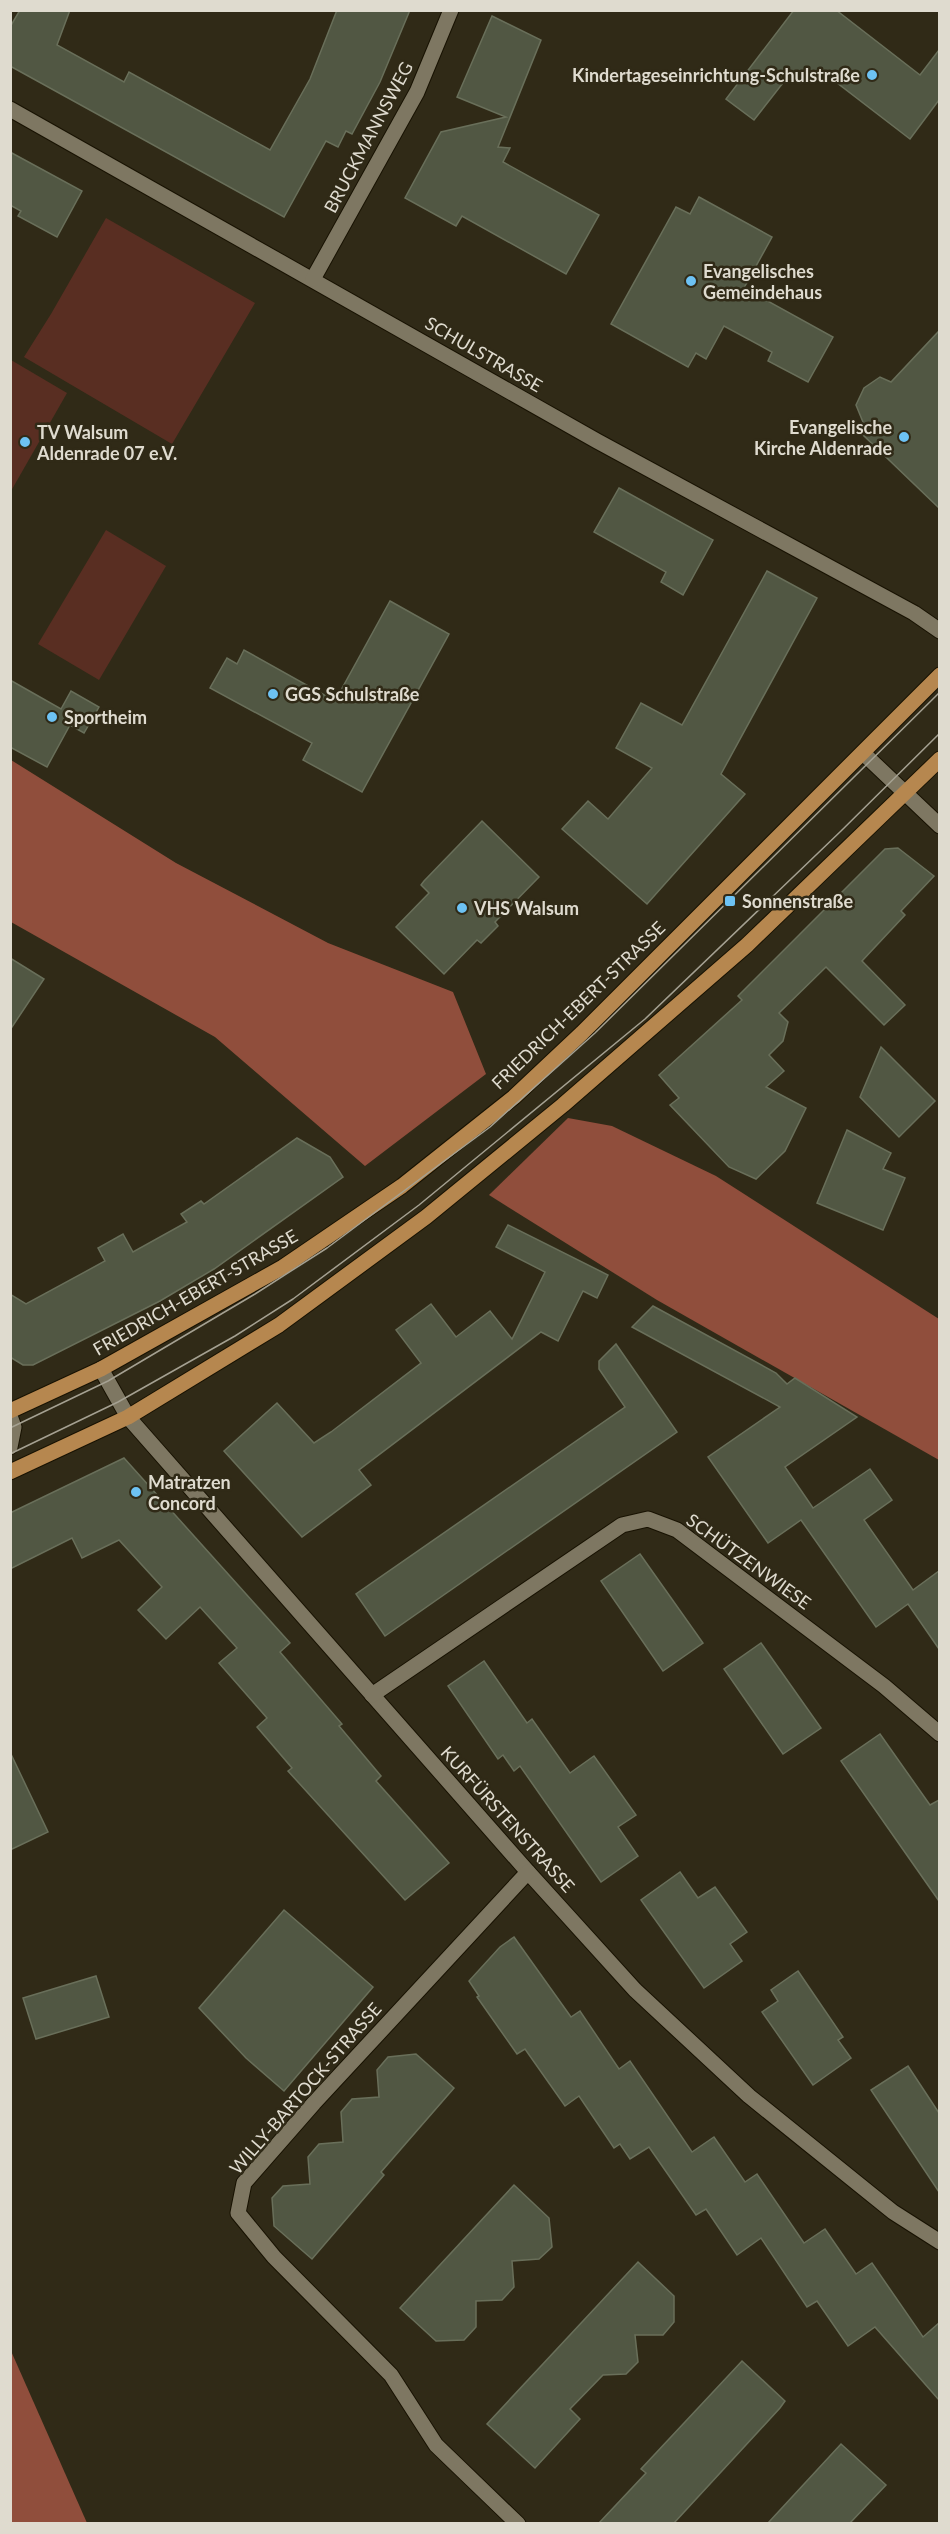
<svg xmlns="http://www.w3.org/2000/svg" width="950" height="2534" font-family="Lato,sans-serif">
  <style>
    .green { fill: #592e22 }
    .forest { fill: #904e3c }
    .building { fill: #515743; stroke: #696f5a; stroke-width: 1.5 }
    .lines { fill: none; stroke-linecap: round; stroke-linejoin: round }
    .minor-casing { stroke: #181202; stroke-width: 17 }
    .major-casing { stroke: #181202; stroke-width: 17 }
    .minor { stroke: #7e7762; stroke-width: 15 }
    .major { stroke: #b6874f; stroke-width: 15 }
    .tram { stroke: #a5a192; stroke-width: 1.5 }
    .poi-dot { fill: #6dc2f3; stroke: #302a17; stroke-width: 2 }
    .labels { text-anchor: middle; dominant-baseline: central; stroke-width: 5; stroke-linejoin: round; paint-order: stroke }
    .poi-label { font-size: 18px; font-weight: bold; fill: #dfdbcf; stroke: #302a17; text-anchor: start }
    .street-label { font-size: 18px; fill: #dfdbcf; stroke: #302a17 }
  </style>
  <rect width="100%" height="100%" fill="#302a17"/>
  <g class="green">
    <path d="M106,218l149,85 -83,141 -148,-87 27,-43z"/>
    <path d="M11,360l56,33 -56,98z"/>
    <path d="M106,530l60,36 -67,114 -61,-36z"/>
  </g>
  <g class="forest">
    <path d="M11,760l165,103 152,80 125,49 33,82 -121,92 -150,-129 -204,-115z"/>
    <path d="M568,1118l44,8 104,50 223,143v141l-282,-160 -168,-105z"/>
    <path d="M10,2351h1l76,172h-76z"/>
  </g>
  <g class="building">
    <path d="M20,10h50l-13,35 67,37 5,-10 141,78 40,-71 27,-69h73l-30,72 -28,52 -6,-3 -8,16 -12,-6 -42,76 -274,-151v-39z"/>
    <path d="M794,10h42l84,65 19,-25v50l-29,39 -86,-66 -13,9 -12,1 -13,-4 -32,41 -28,-21z"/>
    <path d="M492,16l49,24 -43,107 12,1 -7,14 96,53 -33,59 -104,-58 -6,10 -51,-28 36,-66 65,-15 -49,-20z"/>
    <path d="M10,152l72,39 -25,46 -39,-21 3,-5 -11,-6z"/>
    <path d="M699,197l73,40 -28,51 89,49 -25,45 -40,-21 4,-9 -48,-26 -18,33 -10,-6 -8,14 -77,-43 65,-117 14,7z"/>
    <path d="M939,331v177l-77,-74 3,-7 -9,-22 8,-17 16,-11 11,5z"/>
    <path d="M619,488l94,52 -30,55 -22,-13 5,-10 -72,-40z"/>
    <path d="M767,571l50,27 -96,176 24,20 -98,110 -85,-75 26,-28 20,18 44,-51 -36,-20 25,-45 41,22z"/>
    <path d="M390,601l59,33 -87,158 -59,-32 9,-17 -102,-55 17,-30 10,6 7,-14 91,51z"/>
    <path d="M10,680l51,29 10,-18 28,16 -15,26 -14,-8 -23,42 -37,-20z"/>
    <path d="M482,821l57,56 -44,45 3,4 -17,17 -4,-3 -33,34 -48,-47 33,-34 -8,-8 3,-4z"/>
    <path d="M898,848l36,28 -33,35 4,4 -43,46 43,44 -21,20 -58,-58 -47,46 9,9 -5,19 -14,14 15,16 -18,16 40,21 -21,43 -29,28 -27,-12 -59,-62 9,-7 -20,-23 83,-75 -4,-4 147,-147z"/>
    <path d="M10,958l34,21 -34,51z"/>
    <path d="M881,1047l54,54 -36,36 -39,-40z"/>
    <path d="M847,1130l44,23 -8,16 22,9 -22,52 -66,-27z"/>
    <path d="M297,1138l33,19 13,20 -129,92 -54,32 -127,64h-10l-13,-8v-63l16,10 79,-43 -7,-13 25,-14 10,18 54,-30 -6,-8 20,-13 3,3z"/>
    <path d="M508,1225l100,50 -11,23 -14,-7 -25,50 -17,-9 -182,138 12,15 -69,52 -78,-86 53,-48 37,40 17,-11 90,-69 -25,-33 35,-26 25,33 34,-26 22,28 33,-67 -49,-25z"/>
    <path d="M653,1306l123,67 11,11 8,-6 62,39 -72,50 28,41 57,-39 22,31 -28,20 49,70 26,-19v78l-31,-45 -32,23 -75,-107 -33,23 -60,-86 72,-50 -148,-80z"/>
    <path d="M616,1344l61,88 -292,204 -29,-42 269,-187 -26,-38v-8z"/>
    <path d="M124,1458l166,185 -10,9 62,72 -3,2 42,50 -5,5 73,82 -44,37 -117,-129 4,-3 -35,-41 10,-9 -48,-55 18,-15 -37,-41 -34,32 -28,-29 24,-23 -43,-47 -37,18 -10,-20 -62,31v-56z"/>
    <path d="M640,1554l63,89 -40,28 -62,-90z"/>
    <path d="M761,1643l60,85 -38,26 -59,-85z"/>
    <path d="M484,1661l43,62 5,-4 38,54 24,-17 42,59 -18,12 20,29 -37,26 -81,-116 -6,5 -11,-16 -5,4 -50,-73z"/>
    <path d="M880,1734l50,71 9,-5v101l-98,-140z"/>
    <path d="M10,1752l38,80 -38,18z"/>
    <path d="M680,1872l18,26 17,-11 32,45 -17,12 12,17 -38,27 -63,-88z"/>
    <path d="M284,1910l89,77 -89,104 -38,-33 -47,-50z"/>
    <path d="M514,1937l57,80 9,-6 39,58 11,-8 62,91 22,-15 31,45 12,-8 47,69 21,-14 31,45 16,-11 51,74 16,-14v77l-64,-73 -27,19 -31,-45 -10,6 -46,-69 -24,17 -31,-46 -10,6 -47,-68 -19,12 -10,-15 -6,4 -35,-52 -14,10 -40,-57 -8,5 -40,-57 2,-1 -10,-15 31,-34z"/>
    <path d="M798,1971l45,66 -5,3 13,18 -38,27 -51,-73 16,-11 -7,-11z"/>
    <path d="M96,1976l13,41 -73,22 -13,-41z"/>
    <path d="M416,2054l38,34 -73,84 3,3 -72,84 -38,-33 -2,-28 11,-12 27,-2 -2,-27 11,-13 24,-2 -2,-30 11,-13 27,-2 -2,-27 11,-13z"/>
    <path d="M908,2066l31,47v79l-68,-102z"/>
    <path d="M514,2185l35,33 3,29 -13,12 -27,2 2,26 -12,13 -26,1v26l-12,13 -28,1 -36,-33z"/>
    <path d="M638,2262l36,34v26l-11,13h-28l3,27 -12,12 -23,1 -33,34 10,10 -45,49 -48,-44z"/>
    <path d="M742,2361l43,40 -5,7 -106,115h-75l47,-50 -5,-4z"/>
    <path d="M841,2444l45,41 -36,38h-82z"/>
  </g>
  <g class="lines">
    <g class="minor-casing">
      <g id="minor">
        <path d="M10,109l587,332 317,172 26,18"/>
        <path d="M313,279l104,-187 34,-82"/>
        <path d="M863,753l77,73"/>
        <path d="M101,1369l27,48 400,455 107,118 114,106 144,116 47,30"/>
        <path d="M10,1416l4,11 -4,20"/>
        <path d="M372,1695l250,-170 26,-6 29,11 207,156 56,48"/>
        <path d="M518,2524l-82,-79 -45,-70 -117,-118 -36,-44 6,-30 70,-80 214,-231"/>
      </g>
    </g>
    <g class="major-casing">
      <g id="major">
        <path d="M10,1411l91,-42 182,-102 119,-81 112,-89 68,-64 358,-358"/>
        <path d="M10,1472l118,-55 151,-92 147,-108 137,-112 184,-160 193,-186"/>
      </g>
    </g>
    <use href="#minor" class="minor"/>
    <use href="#major" class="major"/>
    <g class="tram">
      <path d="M10,1428l98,-47 147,-87 72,-46 163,-121 105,-94 345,-341"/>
      <path d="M10,1454l108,-52 117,-66 58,-37 126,-94 226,-186 196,-188 99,-98"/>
    </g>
  </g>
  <g class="poi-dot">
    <circle cx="872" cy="75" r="6"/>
    <circle cx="691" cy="281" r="6"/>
    <circle cx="904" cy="437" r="6"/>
    <circle cx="25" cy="442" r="6"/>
    <circle cx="273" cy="694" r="6"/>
    <circle cx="52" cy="717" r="6"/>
    <rect x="724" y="895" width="12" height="12" rx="3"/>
    <circle cx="462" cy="908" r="6"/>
    <circle cx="136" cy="1492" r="6"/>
  </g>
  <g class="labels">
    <g class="poi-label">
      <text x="860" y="75" text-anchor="end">Kindertageseinrichtung-Schulstraße</text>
      <text x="703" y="271">Evangelisches<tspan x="703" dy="21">Gemeindehaus</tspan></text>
      <text x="892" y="427" text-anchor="end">Evangelische<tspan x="892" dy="21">Kirche Aldenrade</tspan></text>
      <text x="37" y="432">TV Walsum<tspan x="37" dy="21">Aldenrade 07 e.V.</tspan></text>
      <text x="285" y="694">GGS Schulstraße</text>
      <text x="64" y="717">Sportheim</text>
      <text x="742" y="901">Sonnenstraße</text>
      <text x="474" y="908">VHS Walsum</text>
      <text x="148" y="1482">Matratzen<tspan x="148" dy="21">Concord</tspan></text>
    </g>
    <g class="street-label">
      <text transform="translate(368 137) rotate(-62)">BRUCKMANNSWEG</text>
      <text transform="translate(484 354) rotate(30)">SCHULSTRASSE</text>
      <text transform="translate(578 1005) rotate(-44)">FRIEDRICH-EBERT-STRASSE</text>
      <text transform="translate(195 1292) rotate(-30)">FRIEDRICH-EBERT-STRASSE</text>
      <text transform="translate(749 1561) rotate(36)">SCHÜTZENWIESE</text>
      <text transform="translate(508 1819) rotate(48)">KURFÜRSTENSTRASSE</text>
      <text transform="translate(305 2088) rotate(-49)">WILLY-BARTOCK-STRASSE</text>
    </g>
  </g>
  <rect width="950" height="2534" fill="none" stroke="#dfdbcf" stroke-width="24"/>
</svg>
